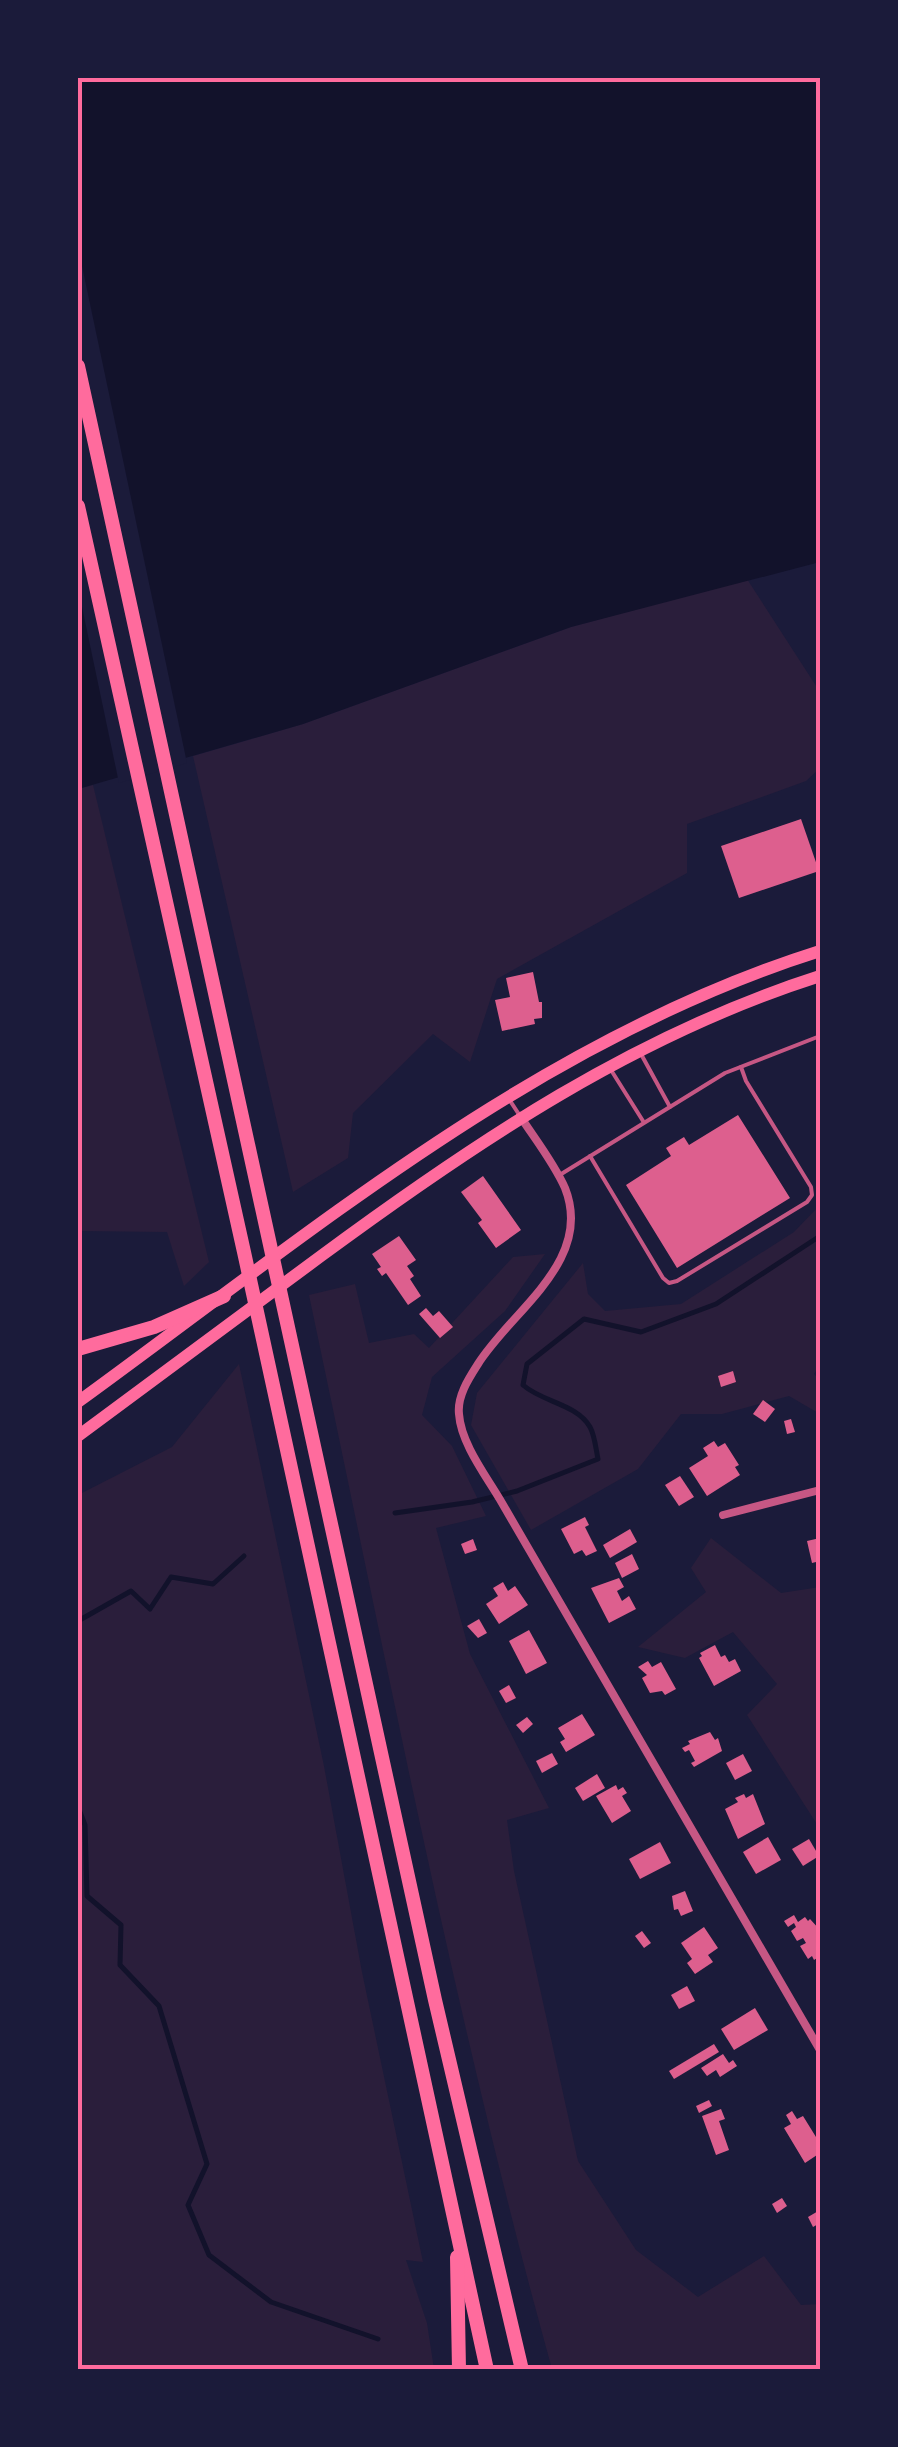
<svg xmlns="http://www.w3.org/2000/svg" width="898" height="2447" font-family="'IBM Plex Serif',serif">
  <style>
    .green { fill: #2a1e3b }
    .water { fill: #12122b }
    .pier { fill: #1b1b3a }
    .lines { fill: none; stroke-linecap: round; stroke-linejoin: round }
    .stream { stroke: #12122b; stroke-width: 5 }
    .building { fill: #dd5f8e }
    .service { stroke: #c65784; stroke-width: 4 }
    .minor { stroke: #c65784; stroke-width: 8 }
    .primary { stroke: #ff6b9d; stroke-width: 12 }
    .motorway { stroke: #ff6b9d; stroke-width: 14 }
    .neatline { fill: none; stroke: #ff6b9d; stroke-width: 4 }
  </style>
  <rect width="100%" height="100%" fill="#1b1b3a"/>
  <g class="green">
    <path d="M747,579l73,113v76l-14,13 -119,43v49l-190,106 -27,83 -37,-28 -80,79 -5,45 -55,34 -100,-436 110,-32 268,-97z"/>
    <path d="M93,785l116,477 -25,24 -17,-54 -89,-1v-442z"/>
    <path d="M820,1205v159l-6,10 6,6v34l-31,-18 -67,18h-41l-43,55 -107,61 -60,-105 6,-32 106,-130 5,31 17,17 76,-7 113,-72z"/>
    <path d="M545,1254l-40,57 -73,66 -10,38 30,31 34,70 -50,12 34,126 79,154 -42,12 7,51 64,290 58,89 62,47 66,-41 37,49 19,-1v65h-268c-98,-353 -167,-715 -243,-1074l46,-11 14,59 45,-9 15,14 84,-91z"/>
    <path d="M239,1364l85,402 38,206 61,290 -17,-2 21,63 7,46h-356v-874l94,-48z"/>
    <path d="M711,1538l70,55 39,-6v242l-73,-114 30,-31 -44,-52 -48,26 -47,-11 68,-55 -15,-24z"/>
  </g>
  <path class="water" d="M78,78h742v484l-249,65 -268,97 -225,65z"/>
  <path class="pier" d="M78,247l109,516 -68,20 -41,-195z"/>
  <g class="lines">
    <g class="stream">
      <path d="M395,1513l77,-11 45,-11 81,-32c-2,-9 -3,-23 -8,-32 -13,-23 -48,-25 -67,-42l4,-21 57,-45 57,13 75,-28 104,-68"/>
      <path d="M78,1621l53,-30 19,18 21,-32 42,7 31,-28"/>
      <path d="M78,1807l7,18 2,71 34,29 -1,40 39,41 48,158 -19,41 21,50 62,47 107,37"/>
    </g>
  </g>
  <g class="building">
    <path d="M801,819l18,52 -80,27 -18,-52z"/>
    <path d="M533,972l6,30h3v16l-8,1 1,5 -33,7 -7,-31 15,-3 -4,-19z"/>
    <path d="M738,1115l52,83 -113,70 -51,-83 45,-29 -5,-8 18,-11 5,8z"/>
    <path d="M483,1176l38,54 -25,18 -18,-25 4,-3 -21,-28z"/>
    <path d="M399,1236l17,24 -9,6 7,10 -4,3 11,17 -13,9 -22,-32 -4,3 -5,-7 4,-2 -9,-13z"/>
    <path d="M426,1308l7,8 6,-5 14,16 -13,11 -21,-24z"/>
    <path d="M733,1371l3,11 -15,5 -3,-11z"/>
    <path d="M763,1400l12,9 -10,13 -12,-8z"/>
    <path d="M791,1419l4,13 -8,2 -3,-13z"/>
    <path d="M714,1441l4,6 7,-4 14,22 -4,2 5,8 -33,21 -18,-28 19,-12 -5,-8z"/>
    <path d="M680,1476l14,21 -15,9 -14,-21z"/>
    <path d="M585,1517l4,8 -4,2 12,24 -11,5 -4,-6 -8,4 -13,-25z"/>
    <path d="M630,1529l7,13 -27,16 -7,-13z"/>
    <path d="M820,1538v23l-8,2 -5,-22z"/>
    <path d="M473,1539l4,11 -12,4 -4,-10z"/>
    <path d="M632,1554l7,15 -17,9 -7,-15z"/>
    <path d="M619,1578l5,9 -7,4 5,10 7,-5 7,13 -27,14 -18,-35z"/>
    <path d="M503,1582l5,9 7,-5 13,19 -29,19 -13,-20 12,-8 -5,-8z"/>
    <path d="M479,1619l8,14 -9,5 -11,-12z"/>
    <path d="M529,1630l18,33 -21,11 -17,-33z"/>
    <path d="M715,1645l6,12 4,-2 4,7 6,-3 6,12 -27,15 -15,-28 3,-2 -2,-3z"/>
    <path d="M648,1661l4,6 9,-5 15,27 -11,6 -3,-4 -12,2 -8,-15 5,-3 -9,-8z"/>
    <path d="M509,1685l7,13 -10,5 -7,-12z"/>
    <path d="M582,1714l13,21 -29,17 -6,-10 5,-3 -7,-11z"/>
    <path d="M527,1717l6,7 -10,9 -7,-8z"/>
    <path d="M710,1732l5,8 3,-2 4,13 -28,16 -3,-4 4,-2 -6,-11 -4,2 -3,-4 8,-4 -2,-3z"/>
    <path d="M552,1753l6,11 -16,9 -6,-12z"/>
    <path d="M743,1754l9,17 -17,9 -9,-17z"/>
    <path d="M597,1774l8,14 -22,13 -8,-13z"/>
    <path d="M616,1785l2,5 5,-3 4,6 -5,3 9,15 -19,12 -16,-27z"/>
    <path d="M744,1794l2,4 7,-4 12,30 -27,15 -13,-30 13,-7 -3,-4z"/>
    <path d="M768,1837l13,23 -25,14 -13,-22z"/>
    <path d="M809,1839l10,17 -16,10 -11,-17z"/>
    <path d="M660,1842l11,21 -31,16 -11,-20z"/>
    <path d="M685,1891l8,20 -12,5 -3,-7 -4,1 -2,-14z"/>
    <path d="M794,1915l4,7 7,-5 3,4 2,-2 10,11v26l-6,4 -2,-4 -4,3 -8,-13 6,-3 -3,-5 -6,3 -6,-10 5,-4 -2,-4 -6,4 -4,-6z"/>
    <path d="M704,1927l14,21 -10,7 5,7 -18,12 -8,-11 5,-4 -11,-16z"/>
    <path d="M642,1931l9,12 -7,5 -9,-12z"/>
    <path d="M687,1986l8,15 -16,8 -8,-14z"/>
    <path d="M755,2008l13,22 -34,20 -13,-21z"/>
    <path d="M714,2044l5,8 -45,27 -5,-8z"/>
    <path d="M723,2054l6,9 4,-3 4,6 -17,11 -4,-7 -9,6 -6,-8z"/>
    <path d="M709,2100l3,6 -13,7 -3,-7z"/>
    <path d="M721,2109l4,10 -6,2 10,29 -13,5 -14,-39z"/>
    <path d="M792,2111l5,8 6,-3 13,21 4,-2v18l-15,10 -21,-35 7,-4 -5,-9z"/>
    <path d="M782,2198l5,8 -10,7 -5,-9z"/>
    <path d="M820,2210v13l-7,4 -5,-10z"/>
  </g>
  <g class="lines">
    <g class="service">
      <path d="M641,1054l29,53"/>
      <path d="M611,1070l32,51"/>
      <path d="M509,1099l11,17"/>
      <path d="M590,1156l73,122 6,5 8,-2 130,-79 5,-7 -1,-8 -65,-106 -5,-14"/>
      <path d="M558,1176l167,-103 95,-37"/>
    </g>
    <g class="minor">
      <path d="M520,1116c15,23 34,47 45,72 29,73 -53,122 -87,176 -9,14 -21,32 -19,50 2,30 28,63 43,89l318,547"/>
      <path d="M723,1515l97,-25"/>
    </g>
    <g class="primary">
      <path d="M78,1402c234,-170 462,-363 742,-451"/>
      <path d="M78,1436c81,-60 162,-120 243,-180 156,-115 314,-221 499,-280"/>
    </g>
    <g class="motorway">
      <path d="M78,366l357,1634 87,370"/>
      <path d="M78,506l166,746 243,1118"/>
      <path d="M78,1349l76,-22 70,-31"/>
      <path d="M457,2257l2,113"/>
    </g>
  </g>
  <rect width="898" height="2447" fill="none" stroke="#1b1b3a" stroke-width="160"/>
  <rect x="80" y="80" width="738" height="2287" class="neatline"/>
</svg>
